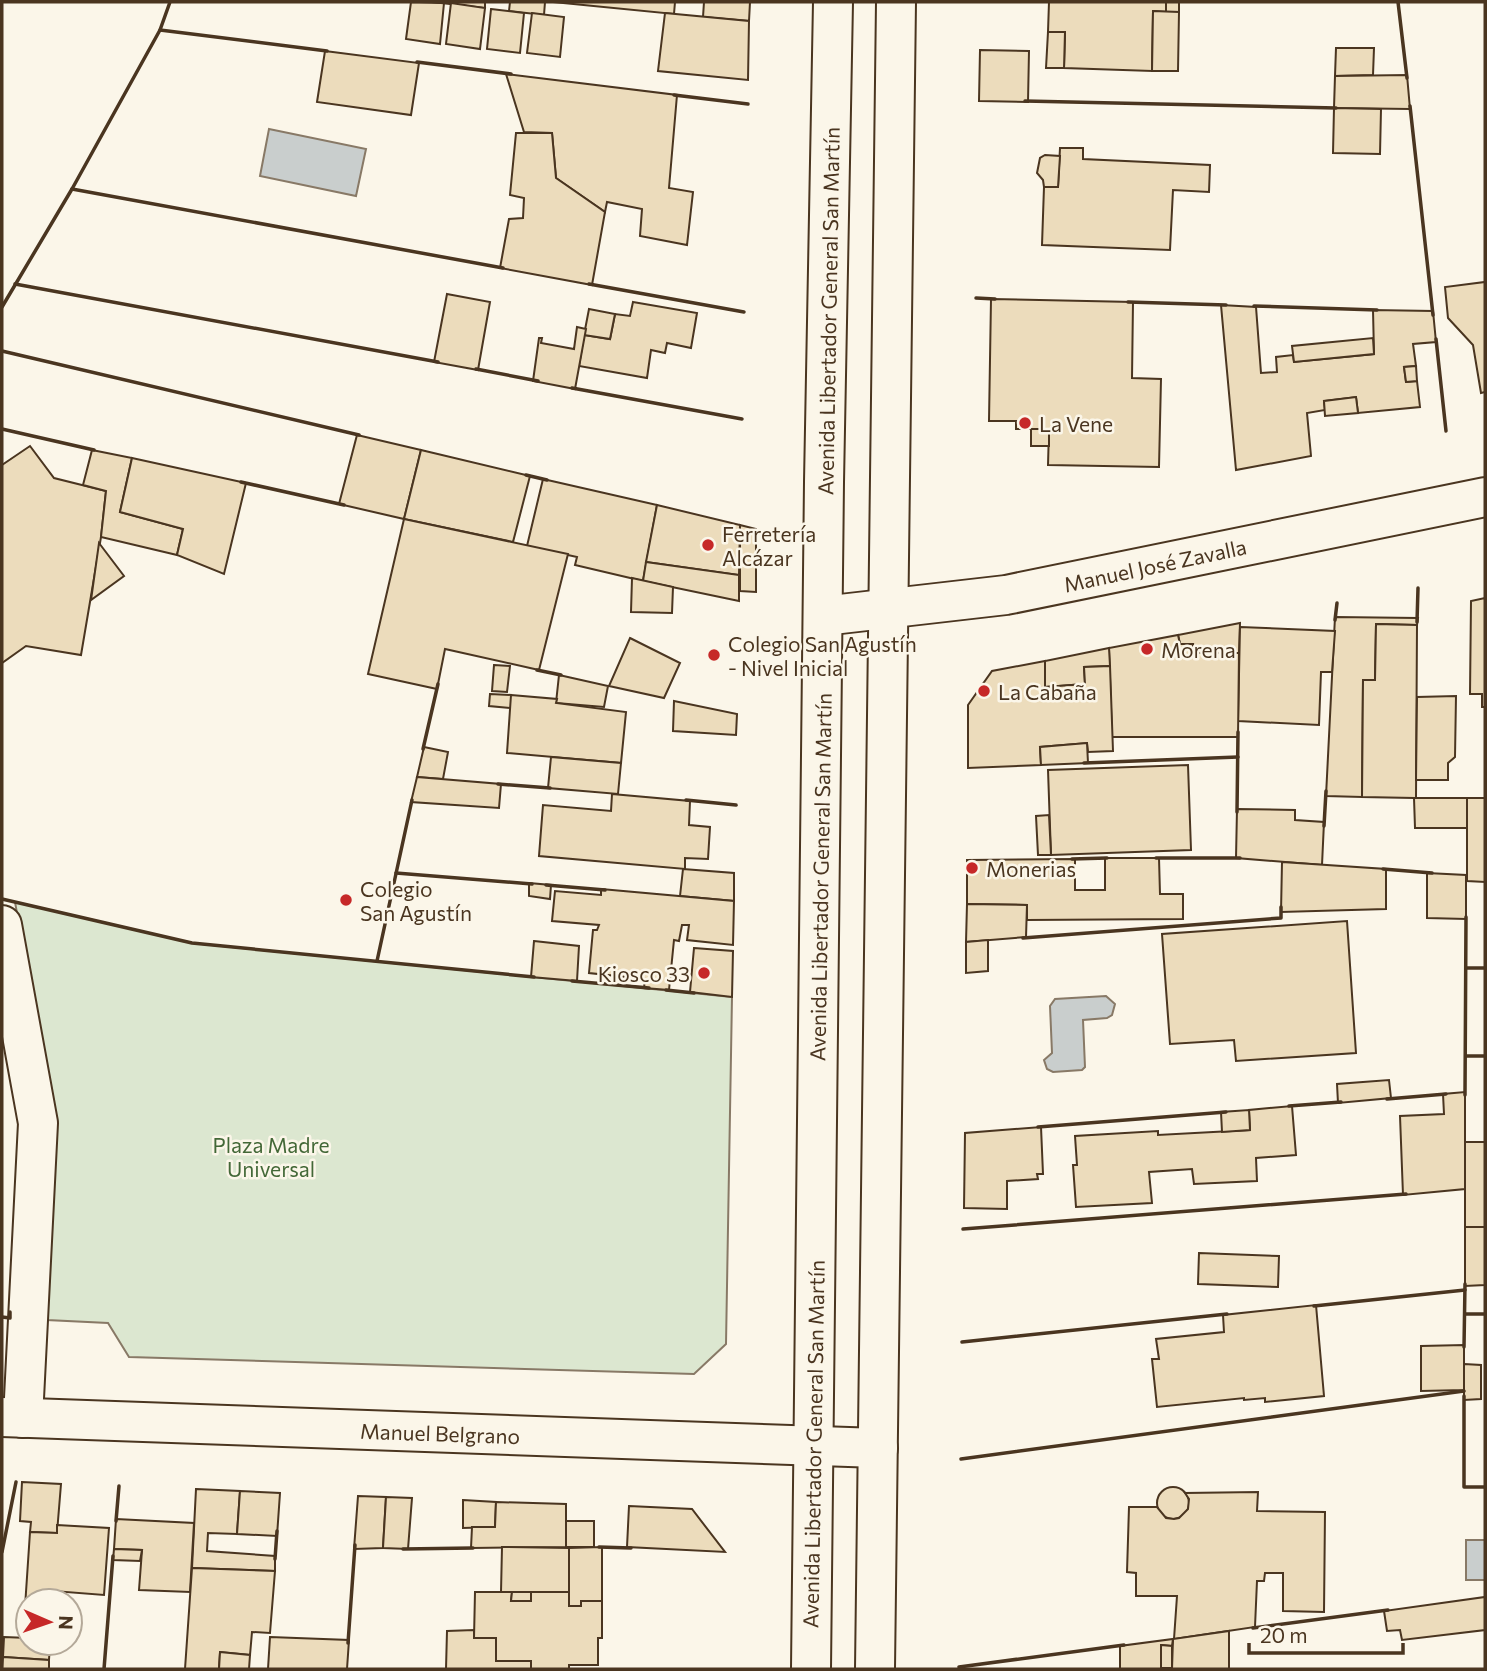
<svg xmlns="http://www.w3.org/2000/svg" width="1487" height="1671" font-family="Commissioner,sans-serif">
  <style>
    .green { fill: #dce7d0; stroke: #887966; stroke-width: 2 }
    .water { fill: #c9cecd; stroke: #887966; stroke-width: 2 }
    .building { fill: #ecdcbc; stroke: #4a3520; stroke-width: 2 }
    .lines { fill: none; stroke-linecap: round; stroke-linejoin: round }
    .minor-casing { stroke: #4a3520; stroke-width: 42 }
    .major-casing { stroke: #4a3520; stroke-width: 42 }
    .minor { stroke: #fbf6e9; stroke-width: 38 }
    .major { stroke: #fbf6e9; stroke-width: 38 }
    .wall { stroke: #4a3520; stroke-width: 3.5 }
    .poi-dot { fill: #c62828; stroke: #fbf6e9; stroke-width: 2.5 }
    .labels { text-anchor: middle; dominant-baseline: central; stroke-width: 5; stroke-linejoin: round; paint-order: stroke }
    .street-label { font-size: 21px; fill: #4a3520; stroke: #fbf6e9 }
    .poi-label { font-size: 21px; fill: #4a3520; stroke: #fbf6e9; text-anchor: start }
    .park-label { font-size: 21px; fill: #436837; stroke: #fbf6e9 }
  </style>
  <rect width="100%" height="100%" fill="#fbf6e9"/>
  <path class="green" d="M15,902l177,41 540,54 -6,347 -32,30 -565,-17 -21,-34 -61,-3 7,-198z"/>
  <g class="water">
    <path d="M269,129l97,20 -10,47 -96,-20z"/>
    <path d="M1106,996l9,8 -3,11 -5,3 -24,2 2,47 -3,3 -29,2 -6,-3 -3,-9 8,-7 -2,-47 5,-7z"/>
    <rect x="1466" y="1540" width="19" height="40"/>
  </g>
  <g class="building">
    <path d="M411,2l33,1 -4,41 -34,-5z"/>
    <path d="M432,2h53v6z"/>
    <path d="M510,2h35l-1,13 -35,-4z"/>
    <path d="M553,2h122l-1,12z"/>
    <path d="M704,2h46l-1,19 -46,-4z"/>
    <path d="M1049,2h117v10l-13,-1 -1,60 -88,-3 1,-36h-17z"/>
    <rect x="1166" y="2" width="13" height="10"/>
    <path d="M451,3l34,5 -5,41 -34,-5z"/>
    <path d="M491,9l33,4 -4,40 -33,-4z"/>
    <path d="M1153,11l26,1 -1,59h-26z"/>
    <path d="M532,13l32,4 -4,40 -33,-4z"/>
    <path d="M665,13l84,8 -1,59 -90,-9z"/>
    <path d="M1048,32h17l-1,36h-18z"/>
    <path d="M1336,48h38l-1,27 -38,1z"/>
    <path d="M980,50l49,1 -1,51 -49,-1z"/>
    <path d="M325,51l94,12 -8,52 -94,-13z"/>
    <path d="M506,74l171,21 -8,93 24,4 -6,53 -47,-9 2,-27 -35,-7 -2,10 -49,-34 -4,-45 -28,-1z"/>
    <path d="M1407,75l3,34 -76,-1 1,-32z"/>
    <path d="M1334,108l47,1 -1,45 -47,-1z"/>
    <path d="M516,133h36l4,45 49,34 -13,73 -92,-17 9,-49 14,-1 1,-20 -14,-3z"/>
    <path d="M1060,148h23v11l127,6 -1,27 -36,-2 -3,60 -128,-5 2,-58h14z"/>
    <path d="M1045,155l15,1 -2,31h-14l-1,-7 -6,-7 3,-15z"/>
    <path d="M1485,282v110l-4,1 -8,-48 -25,-27 -3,-31z"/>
    <path d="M447,294l43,8 -12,68 -44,-8z"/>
    <path d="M991,299l142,3 -1,76 29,1 -2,88 -111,-2 1,-36h-33v-8h-27z"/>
    <path d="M633,302l64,11 -6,35 -24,-5 -2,10 -14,-3 -4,28 -68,-12 5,-31 26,4 5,-25 15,2z"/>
    <path d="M1221,305l35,2 5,66 16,-1 -1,-15 17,-2 1,7 80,-8 -1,-44 60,1 3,31 -23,2 3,22 -12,1 2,15 11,-1 3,26 -62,6 -2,-16 -32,4 1,9 -18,3 4,43 -75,14z"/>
    <path d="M589,309l26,5 -5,25 -26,-4z"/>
    <path d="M577,327l9,2 -11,60 -42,-8 6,-43h3l-1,5 33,6z"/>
    <path d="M1373,338l1,16 -80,8 -2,-16z"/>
    <path d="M1416,366l1,15 -11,1 -2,-15z"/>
    <path d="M1356,397l2,16 -33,3 -1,-15z"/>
    <rect x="1031" y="429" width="18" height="17"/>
    <path d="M357,435l64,15 -17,69 -65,-15z"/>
    <path d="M30,446l24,32 52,13 -5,46 -20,118 -55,-9 -24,17v-198z"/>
    <path d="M92,450l40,8 -12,54 63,17 -6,26 -76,-18 5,-46 -23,-6z"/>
    <path d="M421,450l109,26 -17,66 -109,-23z"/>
    <path d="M132,458l114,25 -22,91 -47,-19 6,-26 -63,-17z"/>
    <path d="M543,479l114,26 -14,76 -68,-16 2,-8 -50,-11z"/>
    <path d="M657,505l83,20 -1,50 -93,-13z"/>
    <path d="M404,519l164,35 -29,116 -94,-21 -8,40 -69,-15z"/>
    <path d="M740,525l16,4v63l-16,-1z"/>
    <path d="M99,543l25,33 -33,24z"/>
    <path d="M646,562l93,13v26l-96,-20z"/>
    <path d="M632,578l41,9 -1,26 -41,-1z"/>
    <path d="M1485,598v109h-3v-13h-12l1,-93z"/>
    <path d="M1335,617l83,1 -1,7 -41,-1 -1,56h-12l-1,117 -36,-1z"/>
    <path d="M1240,623l-1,30h-47l1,-9h-13l-2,-9z"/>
    <path d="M1376,624l41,1 -1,173h51v30h-52l-1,-30 -52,-1 1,-117h12z"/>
    <path d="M1240,627l95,4 -3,41h-11l-2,53 -81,-4z"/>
    <path d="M1178,635l2,9h13l-1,9h47l-1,84h-126l-3,-89z"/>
    <path d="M630,638l50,25 -16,35 -55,-12z"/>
    <path d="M1109,648l1,18 -26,1 1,17 -40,3v-26z"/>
    <path d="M1045,661v26l40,-3 -1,-17 26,-1 3,85 -25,1 -1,-9 -47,4 1,18 -73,3v-63l24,-34z"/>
    <path d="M494,665l16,1 -3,26 -15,-1z"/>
    <path d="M559,675l49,11 -4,21 -48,-4z"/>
    <path d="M490,694l21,1v13l-22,-2z"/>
    <path d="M511,695l46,4 -1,4 70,9 -5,51 -114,-10z"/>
    <path d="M1456,696l-1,61 -7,6v17h-32l1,-83z"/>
    <path d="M674,701l63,13 -1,21 -63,-4z"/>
    <path d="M1087,743l1,20 -47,2 -1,-18z"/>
    <path d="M424,747l24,5 -5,27 -26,-2z"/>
    <path d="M551,757l70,6 -3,31 -70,-6z"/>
    <path d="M1188,765l3,85 -140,5 -3,-85z"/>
    <path d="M417,777l84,7 -2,24 -88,-6z"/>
    <path d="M612,794l78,7 -1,24 21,2 -2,32 -23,-1v11l-146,-13 4,-51 68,6z"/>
    <path d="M1467,798h18v84l-18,-1z"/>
    <path d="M1237,809l58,1v10l29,2 -2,43 -86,-7z"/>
    <path d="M1049,815l2,40h-13l-2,-39z"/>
    <path d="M1105,858h54l1,36h23v25l-156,1v-15l-60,-1v-44l108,-1v31h30z"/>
    <path d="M1282,862l104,7v40l-105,3z"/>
    <path d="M683,869l51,4v28l-54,-5z"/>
    <path d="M1427,873l39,2v44l-39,-1z"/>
    <path d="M529,883l22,2 -1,14 -21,-3z"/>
    <path d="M601,889l133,12 -1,44 -46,-5 2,-15h-7l-3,16 -5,-1 -5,50 -25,-2 1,-9 -56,-6 4,-43h4l2,-5 -47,-4 3,-30 46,4z"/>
    <path d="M967,904l60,1 -1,32 -60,5z"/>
    <path d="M1347,921l9,132 -120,8 -2,-21 -64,4 -8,-110z"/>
    <path d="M988,940v31l-22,2v-31z"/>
    <path d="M534,941l45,5 -2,35 -46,-4z"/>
    <path d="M694,948l39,3 -1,46 -42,-5z"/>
    <path d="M1389,1080l2,18 -53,5 -1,-19z"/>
    <path d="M1465,1092v97l-62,6 -3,-79 44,-2 -1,-20z"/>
    <path d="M1292,1106l4,49 -40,3 1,23 -63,3 -2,-15 -43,3 3,31 -76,4 -3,-42h4l-2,-29 83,-5v4l92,-5 -1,-20z"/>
    <path d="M1249,1110l1,20 -28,2 -1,-20z"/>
    <path d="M1041,1127l2,47h-6l1,5 -31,2v28l-43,-1 1,-75z"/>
    <rect x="1465" y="1142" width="20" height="85"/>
    <path d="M1465,1227h20v58l-20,1z"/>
    <path d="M1199,1253l80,3 -1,31 -80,-3z"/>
    <path d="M1316,1305l8,91 -59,6v-4l-21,2v-2l-87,9 -5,-48h7l-3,-20 68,-7 -1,-17z"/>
    <path d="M1464,1345v45l-43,1v-45z"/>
    <path d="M1464,1364l17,1v34l-17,1z"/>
    <path d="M22,1482l39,2 -4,49 -27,-1 1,-10 -11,-1z"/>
    <circle cx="1173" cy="1503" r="16"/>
    <path d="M196,1489l44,2 -3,43 -29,-1 -1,18 68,5v15l-83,-3z"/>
    <path d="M240,1491l40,2 -3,43 -40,-2z"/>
    <path d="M1258,1492l-1,19 68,1 -1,100 -41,-1v-38h-18l-1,8h-7l-2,46 -81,12 3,-43h-41v-23l-9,-1 2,-65h28l9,11 8,1 5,-1 9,-9 1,-10 -4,-6z"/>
    <path d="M358,1496l28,1 -3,51 -29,1z"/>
    <path d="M386,1497l26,1 -4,51 -25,-1z"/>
    <path d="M463,1500l33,2 -1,25 -32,1z"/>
    <path d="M496,1502l70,2v43l-95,1 1,-21h23z"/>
    <path d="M629,1506l63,3 33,43 -98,-5z"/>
    <path d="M116,1519l78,4 -4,69 -51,-2 3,-40 -28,-1z"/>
    <rect x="566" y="1521" width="28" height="26"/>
    <path d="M57,1525l52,3 -5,67 -50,-4 -1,10h-25v21h-4l6,-90 27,1z"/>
    <path d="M502,1547l67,1v44h-68z"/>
    <path d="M602,1547v54h-21v5h-12v-58z"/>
    <path d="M114,1549l28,1 -2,11 -27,-1z"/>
    <path d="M192,1568l83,3 -5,62 -18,-1 -2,23 -30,-3 -1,17h-34z"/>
    <path d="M475,1592h37l-1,9h20v-9h38v14h12v-5h21v37h-4v27h-29v4h-38v-8h-35v-23h-22z"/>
    <path d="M512,1592h19v9h-20z"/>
    <path d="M1485,1597v33l-83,10 -2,-10 -13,1 -3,-20z"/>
    <path d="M474,1630v8h22v23h35v8h-85l1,-38z"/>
    <path d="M1229,1631v38h-57l1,-30z"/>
    <path d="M4,1637l24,1v5h22l-1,17 -46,-3z"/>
    <path d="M270,1637l79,3 -2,29h-79z"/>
    <path d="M1173,1639l-1,7 -11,-1v23l11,1h-52v-23z"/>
    <path d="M1161,1645l11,1v22h-11z"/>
    <path d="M220,1652l30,3 -1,14h-30z"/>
    <path d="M3,1657l46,3v9h-47z"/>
  </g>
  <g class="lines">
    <g class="minor-casing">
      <g id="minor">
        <path d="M823,616l183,-21 479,-98"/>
        <path d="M2,925l36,198 -15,295"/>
        <path d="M2,1417l876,31"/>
      </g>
    </g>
    <g class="major-casing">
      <g id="major">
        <path d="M811,1669l13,-1187 9,-480"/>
        <path d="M875,1669l21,-1667"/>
      </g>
    </g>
    <use href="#minor" class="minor"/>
    <use href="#major" class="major"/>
    <g class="wall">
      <path d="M1398,2l9,76"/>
      <path d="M160,30l167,21"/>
      <path d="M417,62l94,12"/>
      <path d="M674,95l74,9"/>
      <path d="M1025,101l311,7"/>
      <path d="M1410,106l23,209"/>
      <path d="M72,189l431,79"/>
      <path d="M15,284l423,78"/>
      <path d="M589,284l155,28"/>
      <path d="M976,298l19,1"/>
      <path d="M1128,302l98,3"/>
      <path d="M1254,306l123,4"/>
      <path d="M2,307l70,-118 88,-159 10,-28"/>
      <path d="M1436,339l10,92"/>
      <path d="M2,351l357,84"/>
      <path d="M476,369l62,12"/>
      <path d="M572,388l170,31"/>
      <path d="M2,429l92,21"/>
      <path d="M526,475l21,5"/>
      <path d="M241,482l103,23"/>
      <path d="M1335,620l2,-17"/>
      <path d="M1417,622l1,-34"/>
      <path d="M537,670l24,5"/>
      <path d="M423,749l15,-65"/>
      <path d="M1084,763l154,-6"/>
      <path d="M498,784l52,4"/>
      <path d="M686,800l50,5"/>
      <path d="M1237,812l1,-80"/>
      <path d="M1324,826l2,-35"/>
      <path d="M1156,858h84"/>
      <path d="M1072,859l35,-1"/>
      <path d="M1383,869l49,4"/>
      <path d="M396,873l136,11"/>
      <path d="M546,885l59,5"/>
      <path d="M2,899l190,44 342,34"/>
      <path d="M1023,938l258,-20v-11"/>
      <path d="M377,961l35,-161"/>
      <path d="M1466,968h19"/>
      <path d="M572,981l77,7"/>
      <path d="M666,990l28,3"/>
      <path d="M1466,1056h19"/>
      <path d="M1465,1095l1,-178"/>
      <path d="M1387,1099l59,-5"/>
      <path d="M1289,1106l52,-4"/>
      <path d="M1038,1127l188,-15"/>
      <path d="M963,1229l443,-35"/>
      <path d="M1314,1306l151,-16"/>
      <path d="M1465,1314h20"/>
      <path d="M2,1317l8,1v-6"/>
      <path d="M962,1342l265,-28"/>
      <path d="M1464,1347l1,-63"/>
      <path d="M1464,1396v91h21"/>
      <path d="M961,1459l503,-68"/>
      <path d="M116,1521l3,-35"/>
      <path d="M599,1547l32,1"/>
      <path d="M403,1549l70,-1"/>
      <path d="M2,1552l14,-70"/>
      <path d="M275,1559l2,-28"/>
      <path d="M1253,1628l135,-18"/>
      <path d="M348,1643l7,-98"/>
      <path d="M959,1667l165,-22"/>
      <path d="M104,1669l9,-113"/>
    </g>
  </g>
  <g class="poi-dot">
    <circle cx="1025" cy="423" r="7"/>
    <circle cx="708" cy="545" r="7"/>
    <circle cx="1147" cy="649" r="7"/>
    <circle cx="714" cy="655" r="7"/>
    <circle cx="984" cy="691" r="7"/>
    <circle cx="972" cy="868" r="7"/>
    <circle cx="346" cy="900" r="7"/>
    <circle cx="704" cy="973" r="7"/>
  </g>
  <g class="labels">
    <g class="street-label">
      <text transform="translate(828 311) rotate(-89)">Avenida Libertador General San Martín</text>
      <text transform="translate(1155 565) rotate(-12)">Manuel José Zavalla</text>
      <text transform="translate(820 877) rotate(-89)">Avenida Libertador General San Martín</text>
      <text transform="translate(440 1433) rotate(2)">Manuel Belgrano</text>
      <text transform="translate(813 1444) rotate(-89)">Avenida Libertador General San Martín</text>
    </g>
    <g class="poi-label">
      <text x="1039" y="423">La Vene</text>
      <text x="722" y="533">Ferretería<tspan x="722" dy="24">Alcázar</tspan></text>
      <text x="728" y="643">Colegio San Agustín<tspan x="728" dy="24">- Nivel Inicial</tspan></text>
      <text x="1161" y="649">Morena</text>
      <text x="998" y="691">La Cabaña</text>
      <text x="986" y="868">Monerias</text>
      <text x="360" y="888">Colegio<tspan x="360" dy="24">San Agustín</tspan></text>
      <text x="690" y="973" text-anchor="end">Kiosco 33</text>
    </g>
    <g class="park-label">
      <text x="271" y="1144">Plaza Madre<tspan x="271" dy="24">Universal</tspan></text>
    </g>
  </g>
  <rect width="1487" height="1671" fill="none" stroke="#4a3520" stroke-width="7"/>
  <g transform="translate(49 1622) rotate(92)"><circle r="33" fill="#fbf6e9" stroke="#b4a999" stroke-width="2"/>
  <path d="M0-5L12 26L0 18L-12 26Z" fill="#c62828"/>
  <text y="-10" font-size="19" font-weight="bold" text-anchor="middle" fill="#4a3520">N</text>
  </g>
  <path d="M1249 1643v10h154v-10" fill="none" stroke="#4a3520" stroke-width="3.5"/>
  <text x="1260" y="1643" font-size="21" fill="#4a3520" stroke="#fbf6e9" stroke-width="5" paint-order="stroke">20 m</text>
</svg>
